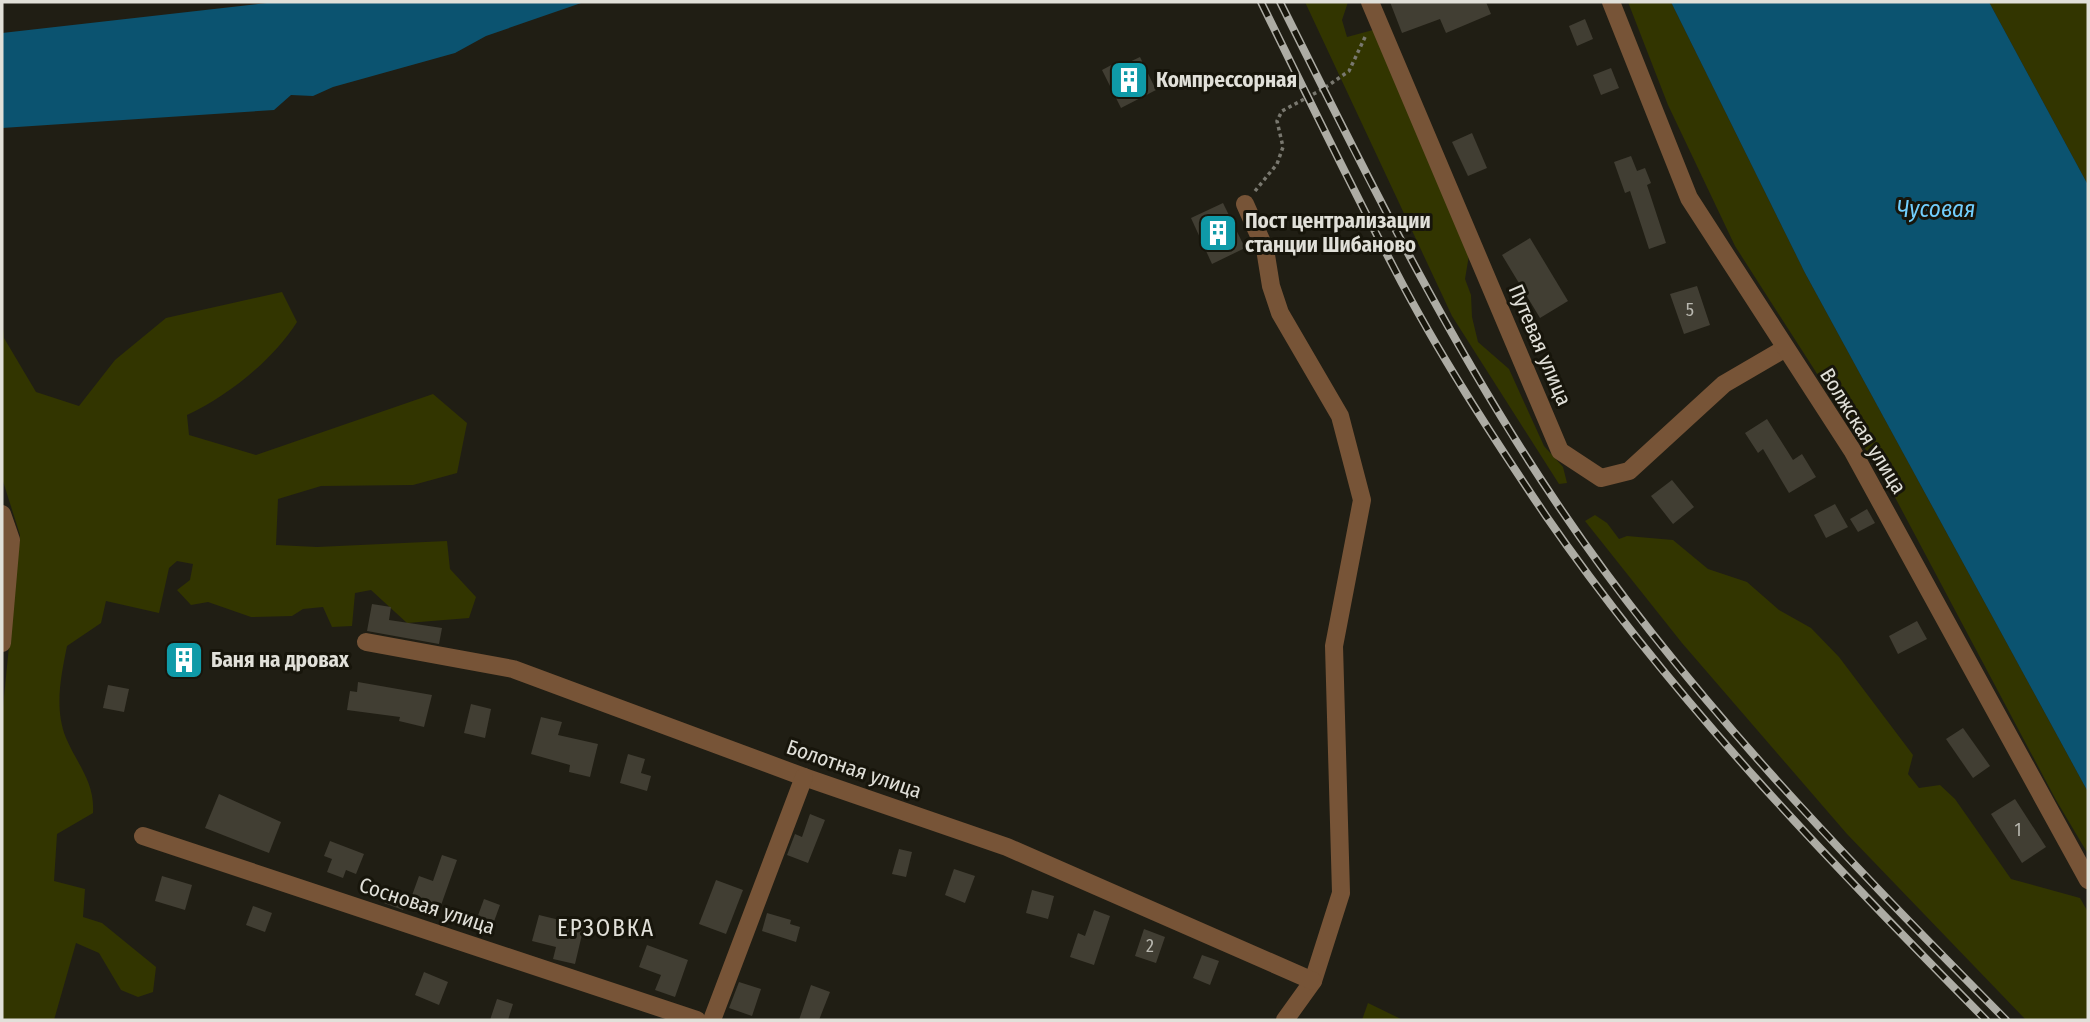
<svg xmlns="http://www.w3.org/2000/svg" width="2090" height="1022" font-family="'Fira Sans Condensed',sans-serif">
  <style>
    .green { fill: #323500 }
    .water { fill: #0b5370 }
    .building { fill: #413e33 }
    .lines { fill: none; stroke-linecap: round; stroke-linejoin: round }
    .path { stroke: #79786f; stroke-width: 3.5; stroke-dasharray: 3.5 3.5; stroke-linecap: butt }
    .minor { stroke: #775437; stroke-width: 18 }
    .rail-casing { stroke: #adaca4; stroke-width: 8 }
    .rail { stroke: #17150b; stroke-width: 5; stroke-dasharray: 16; stroke-linecap: butt }
    .labels { text-anchor: middle; dominant-baseline: central; stroke-width: 6; stroke-linejoin: round; paint-order: stroke }
    .number-label { font-size: 18px; fill: #b9b8b0 }
    .poi-label { font-size: 21px; font-weight: bold; fill: #e1e0d9; stroke: #17150b; text-anchor: start }
    .street-label { font-size: 21px; fill: #e1e0d9; stroke: #17150b }
    .water-label { font-size: 23px; font-style: italic; fill: #72cffd; stroke: #17150b }
    .neighbourhood-label { font-size: 23px; letter-spacing: 2px; fill: #e1e0d9; stroke: #17150b }
  </style>
  <rect width="100%" height="100%" fill="#201e14"/>
  <g class="green">
    <path d="M1305,2h43l-6,18 5,17 26,-7 96,225 -4,24 6,16 1,22 6,25 31,27 35,77 19,21 4,16 -8,1 -107,-168z"/>
    <path d="M1628,2h43l134,271 283,519v62l-32,-54 -167,-314 -154,-240 -67,-141z"/>
    <path d="M1989,2h99v183z"/>
    <path d="M282,292l15,30c-24,38 -69,74 -110,93l2,20 67,20 177,-61 34,29 -10,50 -44,12 -92,1 -43,13 -2,46 41,2 130,-6 3,28 26,28 -7,21 -62,5 -36,-33 -16,3 -3,33 -20,1 -9,-20 -20,2 -11,7 -41,1 -43,-15 -17,3 -14,-15 13,-10 3,-16 -16,-3 -8,7 -10,45 -53,-12 -5,22 -34,23c-6,30 -13,62 -1,92 11,26 29,44 27,75l-36,21 -3,47 31,8 -2,28 19,6 54,44 -3,25 -15,5 -17,-7 -22,-37 -23,-10 -22,77h-52v-303l18,-182 -18,-57v-160l2,20 32,54 43,14 36,-46 51,-42z"/>
    <path d="M1595,515l12,8 12,16 8,-3 46,4 35,29 39,13 32,28 32,18 28,29 74,98 -5,19 11,14 21,-3 15,14 56,80 69,19 8,14v108h-62l-179,-186 -165,-191 -97,-122z"/>
    <path d="M1368,1003l35,17h-41z"/>
  </g>
  <g class="water">
    <path d="M275,2h309l-98,34 -31,17 -122,34 -20,9 -22,-1 -17,15 -272,18v-95z"/>
    <path d="M1671,2h318l99,183v607l-283,-519z"/>
  </g>
  <g class="building">
    <path d="M1390,2h96l5,12 -45,19 -6,-14 -38,14z"/>
    <path d="M1585,19l8,20 -16,7 -8,-20z"/>
    <path d="M1140,57l16,33 -35,18 -19,-38 17,-9 2,5z"/>
    <path d="M1611,68l8,20 -18,7 -8,-20z"/>
    <path d="M1472,133l15,35 -19,8 -16,-34z"/>
    <path d="M1631,156l6,15 8,-3 6,15 -4,2 19,58 -17,6 -19,-58 -5,2 -11,-31z"/>
    <path d="M1223,203l22,45 -33,16 -21,-46z"/>
    <path d="M1530,238l38,63 -28,17 -38,-63z"/>
    <path d="M1697,286l13,39 -26,9 -14,-40z"/>
    <path d="M1767,419l26,41 9,-6 14,23 -27,16 -26,-44 -5,4 -13,-20z"/>
    <path d="M1672,480l22,27 -21,17 -22,-28z"/>
    <path d="M1835,504l13,23 -22,11 -12,-23z"/>
    <path d="M1867,509l8,14 -17,9 -8,-13z"/>
    <path d="M372,604l19,3 -2,13 53,8 -3,16 -72,-13z"/>
    <path d="M1917,621l10,18 -29,15 -9,-18z"/>
    <path d="M177,650l19,5 -5,16 -18,-5z"/>
    <path d="M358,682l74,13 -8,32 -25,-6 1,-4 -53,-7 3,-19 7,1z"/>
    <path d="M108,685l21,4 -5,23 -21,-4z"/>
    <path d="M471,704l20,5 -6,29 -21,-5z"/>
    <path d="M541,717l21,5 -4,13 40,9 -8,33 -21,-5 1,-7 -39,-11z"/>
    <path d="M1963,728l27,38 -17,12 -27,-39z"/>
    <path d="M628,754l17,5 -4,14 10,3 -4,15 -27,-8z"/>
    <path d="M219,794l62,28 -12,31 -64,-25z"/>
    <path d="M2015,799l31,48 -24,16 -31,-49z"/>
    <path d="M810,814l15,6 -17,43 -21,-8 8,-21 7,3z"/>
    <path d="M330,841l34,13 -8,20 -10,-4 -3,8 -16,-6 5,-13 -8,-3z"/>
    <path d="M899,849l13,3 -6,25 -14,-3z"/>
    <path d="M442,855l15,5 -18,51 -29,-10 9,-25 14,5z"/>
    <path d="M954,869l21,7 -10,27 -20,-8z"/>
    <path d="M162,876l30,9 -7,25 -30,-9z"/>
    <path d="M716,880l27,10 -17,44 -27,-10z"/>
    <path d="M390,888l18,7 -5,15 -19,-7z"/>
    <path d="M1032,890l22,6 -6,23 -22,-6z"/>
    <path d="M484,899l16,6 -8,22 -16,-6z"/>
    <path d="M253,906l19,7 -7,19 -19,-7z"/>
    <path d="M1094,910l16,6 -16,49 -24,-8 8,-24 7,3z"/>
    <path d="M767,913l24,7 -1,4 10,3 -4,15 -34,-11z"/>
    <path d="M539,915l45,11 -9,38 -22,-5 3,-12 -24,-6z"/>
    <path d="M1144,929l21,8 -9,26 -21,-7z"/>
    <path d="M647,945l41,15 -13,37 -20,-7 6,-15 -22,-8z"/>
    <path d="M1202,955l17,6 -9,24 -17,-7z"/>
    <path d="M424,972l24,10 -9,23 -24,-10z"/>
    <path d="M739,982l22,7 -9,27 -23,-8z"/>
    <path d="M811,985l19,7 -11,28h-20z"/>
    <path d="M497,999l16,5 -5,16h-18z"/>
  </g>
  <g class="lines">
    <path class="path" d="M1255,191l22,-27 6,-17 -6,-26 5,-10 41,-22 26,-18 17,-36"/>
    <g class="minor">
      <path d="M1370,2l190,449 41,27 28,-7 95,-87 60,-35"/>
      <path d="M1611,2l78,196 163,252 236,430"/>
      <path d="M1245,204l20,45 6,37 9,27 60,103 22,84 -28,146 7,247 -28,88 -28,39"/>
      <path d="M2,514l9,26 -9,103"/>
      <path d="M366,642l147,27 291,108 203,70 306,134"/>
      <path d="M143,836l554,184"/>
      <path d="M712,1020l92,-243"/>
    </g>
    <g class="rail-casing">
      <g id="rail">
        <path d="M1261,2c44,89 87,178 133,266 44,85 98,168 152,248 128,185 283,345 440,504"/>
        <path d="M1280,2c86,172 170,344 278,503 128,190 288,353 448,515"/>
      </g>
    </g>
    <use href="#rail" class="rail"/>
  </g>
  <defs>
    <g id="building-square" transform="scale(2.0125)"><rect x="-9" y="-9" width="18" height="18" rx="4" fill="#0f9aa8" stroke="#17150b"/><path d="M-4-6H4V6H1V3H-1V6H-4ZM-2.5-4.3h1.7v1.8h-1.7ZM.8-4.3h1.7v1.8H.8ZM-2.5-1h1.7V.8h-1.7ZM.8-1h1.7V.8H.8Z" fill="#fff"/></g>
  </defs>
  <g fill-rule="evenodd">
    <use href="#building-square" x="1129" y="80"/>
    <use href="#building-square" x="1218" y="233"/>
    <use href="#building-square" x="184" y="660"/>
  </g>
  <g class="labels">
    <g class="number-label">
      <text x="1690" y="310">5</text>
      <text x="2018" y="830">1</text>
      <text x="1150" y="946">2</text>
    </g>
    <g class="poi-label">
      <text x="1156" y="80">Компрессорная</text>
      <text x="1245" y="221">Пост централизации<tspan x="1245" dy="24">станции Шибаново</tspan></text>
      <text x="211" y="660">Баня на дровах</text>
    </g>
    <g class="street-label">
      <text transform="translate(1540 345) rotate(67)">Путевая улица</text>
      <text transform="translate(1863 431) rotate(58)">Волжская улица</text>
      <text transform="translate(854 769) rotate(19)">Болотная улица</text>
      <text transform="translate(427 906) rotate(18)">Сосновая улица</text>
    </g>
    <g class="water-label">
      <text x="1936" y="209">Чусовая</text>
    </g>
    <g class="neighbourhood-label">
      <text x="606" y="928">ЕРЗОВКА</text>
    </g>
  </g>
  <rect width="2090" height="1022" fill="none" stroke="#e1e0d9" stroke-width="7"/>
</svg>
